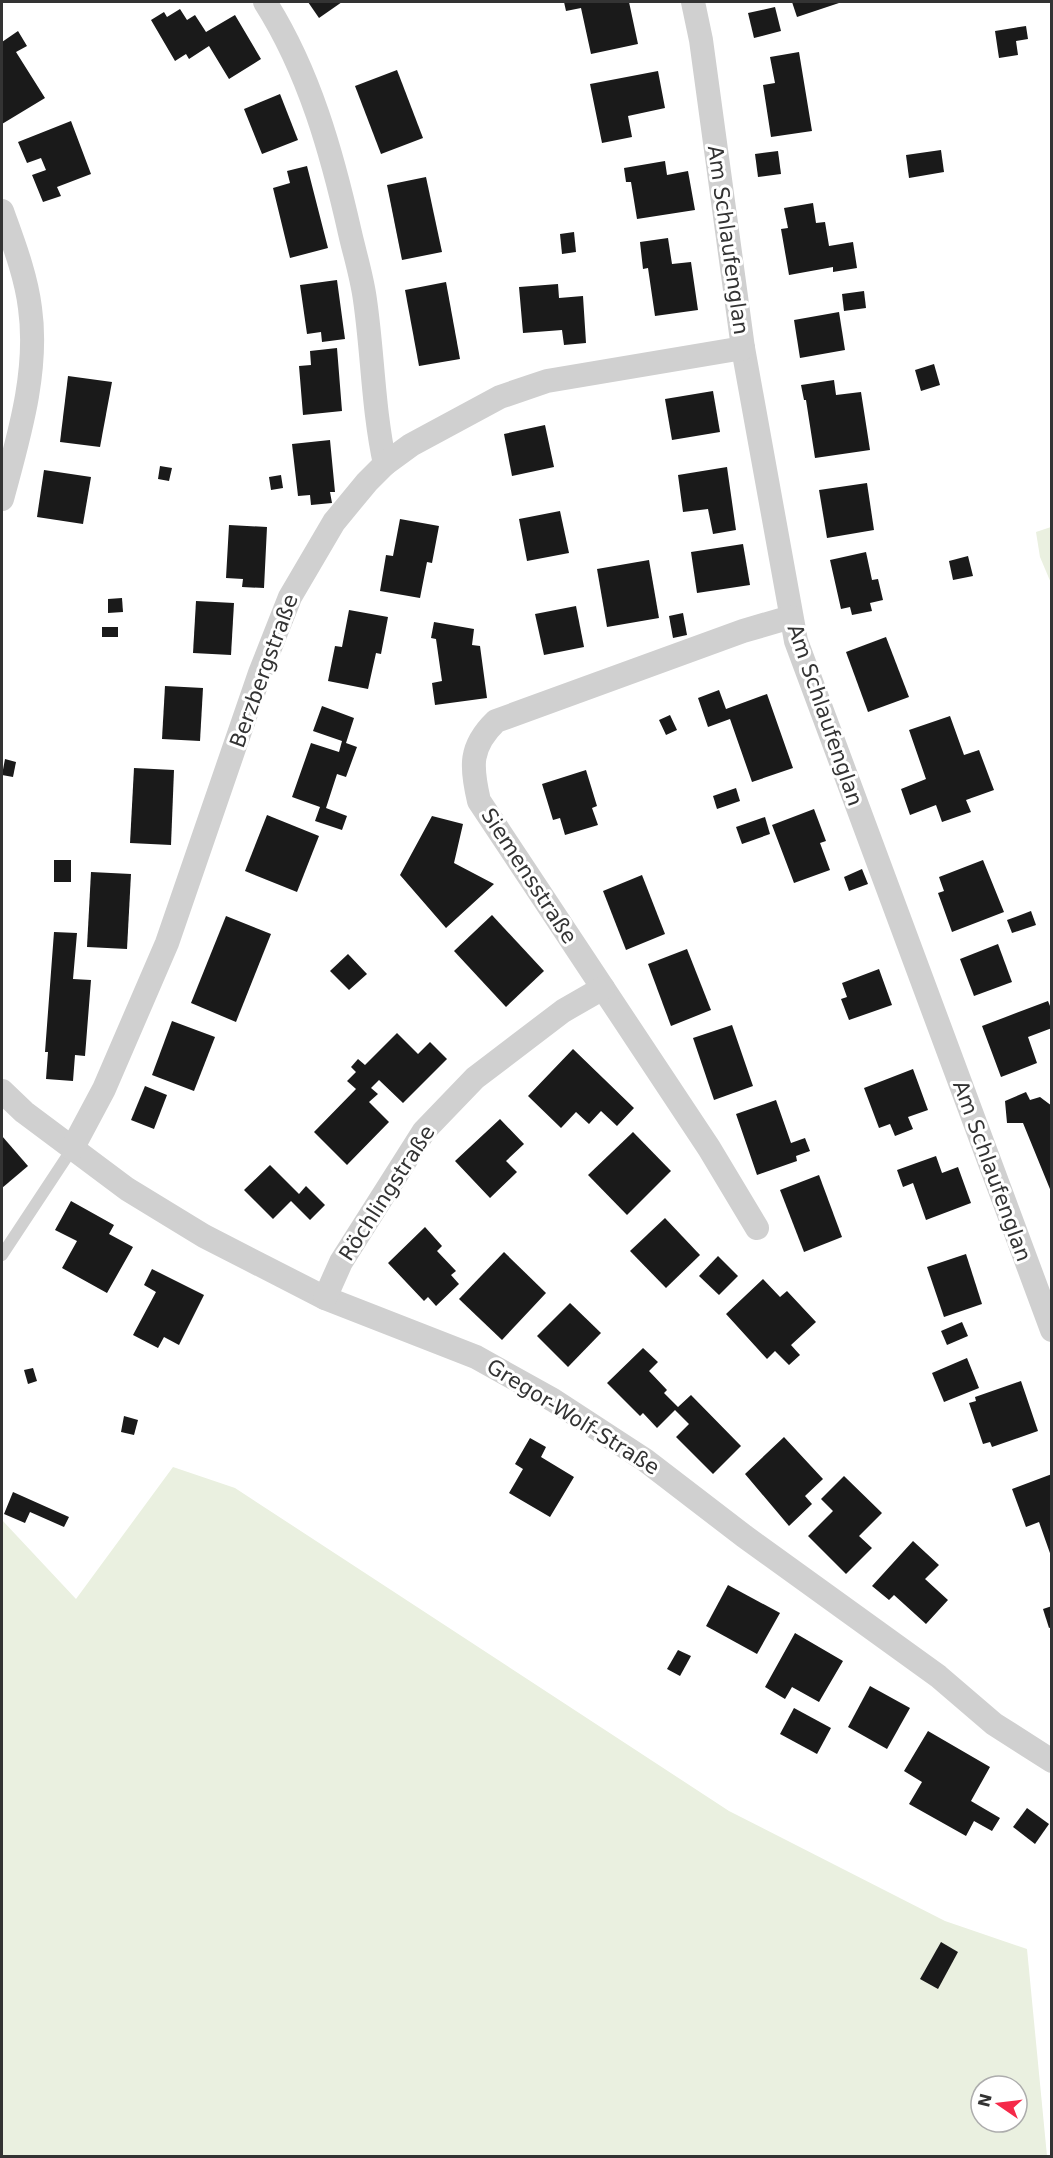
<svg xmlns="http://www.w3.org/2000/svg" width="1053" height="2158" font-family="'DejaVu Sans',sans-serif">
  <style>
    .green { fill: #eaf0e0; fill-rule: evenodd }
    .building { fill: #1a1a1a }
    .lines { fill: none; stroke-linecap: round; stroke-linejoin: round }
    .lane { stroke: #d0d0d0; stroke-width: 12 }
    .street { stroke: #d0d0d0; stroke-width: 24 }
    .labels { text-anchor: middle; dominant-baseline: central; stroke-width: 6; stroke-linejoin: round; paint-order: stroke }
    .street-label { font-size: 21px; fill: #333; stroke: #fff }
  </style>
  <rect width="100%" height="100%" fill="#fff"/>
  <g class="green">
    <path d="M1051,527v56l-11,-26 -4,-25z"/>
    <path d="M173,1467l62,21 494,323 216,110 82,28 20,207h-1045v-636l74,79zM981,2086h36v36h-36z"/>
  </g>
  <g class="building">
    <path d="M308,2h34l-23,16z"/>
    <path d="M564,2h65l9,42 -47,10 -10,-46 -15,3z"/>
    <path d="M792,2h50l-45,15z"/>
    <path d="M775,7l6,24 -27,7 -6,-25z"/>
    <path d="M180,9l7,11 8,-5 11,17 29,-17 26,44 -32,20 -20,-33 -20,13 -3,-5 -11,7 -24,-41 13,-8 3,5z"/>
    <path d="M1026,26l2,13 -12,2 2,14 -19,3 -4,-27z"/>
    <path d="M18,31l9,15 -11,6 29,46 -43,26v-82z"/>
    <path d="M799,52l13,79 -41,6 -8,-52 12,-2 -5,-26z"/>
    <path d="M397,70l26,68 -42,16 -26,-68z"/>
    <path d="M658,71l7,37 -37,8 4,21 -30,6 -12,-59z"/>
    <path d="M280,94l18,46 -36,14 -18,-45z"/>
    <path d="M71,121l20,53 -34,13 4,9 -18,6 -11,-27 14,-5 -5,-12 -14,5 -9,-21z"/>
    <path d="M941,150l3,22 -35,6 -3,-23z"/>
    <path d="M778,151l3,23 -23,3 -3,-23z"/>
    <path d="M665,161l2,14 21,-4 7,39 -58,9 -6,-37h-5l-2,-14z"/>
    <path d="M307,166l21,82 -38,10 -17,-70 17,-5 -3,-12z"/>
    <path d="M426,177l16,75 -40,8 -15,-75z"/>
    <path d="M813,203l3,20 9,-1 4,24 24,-4 4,26 -24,4v-5l-44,8 -8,-46 7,-1 -4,-20z"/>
    <path d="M574,232l2,20 -14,2 -2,-20z"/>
    <path d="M668,238l4,26 19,-2 7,48 -43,6 -7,-48 -5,1 -3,-27z"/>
    <path d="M337,280l8,59 -23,3 -1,-10 -14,2 -7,-49z"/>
    <path d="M446,282l14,77 -41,7 -14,-76z"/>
    <path d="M558,284l1,14 24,-2 3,47 -22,2 -2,-15 -39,3 -4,-46z"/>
    <path d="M864,291l2,17 -22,3 -2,-17z"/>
    <path d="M839,312l6,38 -45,8 -6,-38z"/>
    <path d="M337,348l5,63 -39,4 -4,-49 12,-1 -1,-14z"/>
    <path d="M934,364l6,21 -19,6 -6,-21z"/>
    <path d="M68,376l44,6 -12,65 -40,-5z"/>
    <path d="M834,380l2,15 25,-3 9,58 -55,8 -9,-58h-2l-3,-15z"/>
    <path d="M713,391l7,41 -48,8 -7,-41z"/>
    <path d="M545,425l9,42 -42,9 -8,-42z"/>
    <path d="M330,440l5,52h-5l2,11 -21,2 -1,-10 -12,1 -6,-52z"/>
    <path d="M160,466l12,2 -3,13 -11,-2z"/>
    <path d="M727,467l9,63 -23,4 -5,-25 -25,3 -5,-37z"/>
    <path d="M44,470l47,7 -8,47 -46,-7z"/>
    <path d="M281,475l2,13 -12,2 -2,-13z"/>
    <path d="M867,483l7,47 -47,8 -8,-48z"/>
    <path d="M560,511l9,42 -42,8 -8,-42z"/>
    <path d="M400,519l39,7 -7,37 -5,-1 -7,36 -40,-7 6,-36 7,1z"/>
    <path d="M229,525l38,2 -3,61 -22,-1 1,-8 -17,-1z"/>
    <path d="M743,544l7,41 -53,8 -6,-41z"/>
    <path d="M866,552l6,28 6,-1 5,21 -13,3 2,8 -20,4 -2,-8 -9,2 -11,-49z"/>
    <path d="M968,556l5,20 -20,4 -4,-19z"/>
    <path d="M649,560l10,58 -52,9 -10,-58z"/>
    <path d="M122,598l1,14 -15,1v-14z"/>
    <path d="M196,601l38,2 -3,52 -38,-2z"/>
    <path d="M576,606l8,41 -40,8 -9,-41z"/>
    <path d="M349,610l39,7 -7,37 -5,-1 -8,36 -40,-8 7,-35 7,1z"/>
    <path d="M683,613l4,22 -14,3 -4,-22z"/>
    <path d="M434,622l40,7 -2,16 8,1 7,52 -52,7 -3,-22 10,-2 -6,-42 -5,-1z"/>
    <rect x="102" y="627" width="16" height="10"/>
    <path d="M886,637l23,60 -41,15 -22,-60z"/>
    <path d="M165,686l38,2 -3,53 -38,-2z"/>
    <path d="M719,690l7,19 41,-15 26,74 -41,14 -22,-63 -22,8 -10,-29z"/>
    <path d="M322,706l32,12 -8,25 11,4 -11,30 -9,-3 -11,34 21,8 -5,14 -27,-9 5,-14 -28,-10 19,-54 28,9 3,-11 -29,-10z"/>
    <path d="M670,715l7,15 -11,5 -7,-15z"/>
    <path d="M950,716l14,39 15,-5 15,40 -28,10 5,12 -29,10 -6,-17 -26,10 -9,-26 25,-10 -17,-49z"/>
    <path d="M5,759l11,3 -3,15 -11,-2z"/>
    <path d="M134,768l40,2 -3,75 -41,-2z"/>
    <path d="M586,770l11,36 -5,2 6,17 -33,10 -5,-17 -7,2 -11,-36z"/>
    <path d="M736,788l4,13 -23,8 -4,-13z"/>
    <path d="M814,809l12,32 -6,2 10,27 -36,13 -22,-58z"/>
    <path d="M267,815l52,21 -22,56 -52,-21z"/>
    <path d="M432,816l31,8 -9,39 40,21 -48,44 -46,-53z"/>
    <path d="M765,817l5,17 -28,10 -6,-17z"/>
    <rect x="54" y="860" width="17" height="22"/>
    <path d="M983,860l21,52 -52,20 -14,-39 6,-2 -5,-14z"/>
    <path d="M862,869l6,15 -19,7 -5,-14z"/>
    <path d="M91,872l40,2 -4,75 -40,-2z"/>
    <path d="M642,875l23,59 -39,16 -23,-59z"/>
    <path d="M1031,911l5,14 -24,8 -5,-13z"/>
    <path d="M492,915l52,56 -38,36 -52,-56z"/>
    <path d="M226,916l45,18 -35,88 -45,-19z"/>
    <path d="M54,932l23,1 -4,46 18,1 -6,76 -10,-1 -2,26 -27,-2 2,-27h-3z"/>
    <path d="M998,944l14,38 -38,14 -14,-37z"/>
    <path d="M687,949l24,61 -40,16 -23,-62z"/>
    <path d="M348,954l19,20 -18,16 -19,-19z"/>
    <path d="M879,969l13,36 -43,15 -8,-21 6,-2 -5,-14z"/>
    <path d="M1048,1001l4,10v17l-24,9 9,26 -36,14 -19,-51z"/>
    <path d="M172,1021l43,16 -21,54 -42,-16z"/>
    <path d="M732,1025l21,61 -39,14 -21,-62z"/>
    <path d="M397,1033l21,21 12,-12 17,17 -44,44 -24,-23 -8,8 7,6 -9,8 20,20 -42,43 -33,-33 42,-43 -9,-8 9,-9 -5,-5 7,-8 7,6z"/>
    <path d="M573,1049l61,59 -17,18 -16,-15 -12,13 -13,-12 -15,16 -33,-32z"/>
    <path d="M913,1069l15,41 -20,7 5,12 -18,7 -5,-12 -11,4 -15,-40z"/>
    <path d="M145,1086l22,9 -13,34 -23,-9z"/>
    <path d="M1026,1092l4,8 10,-3 12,9v88l-29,-71h-16l-2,-22z"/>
    <path d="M776,1100l15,43 14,-5 5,13 -14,5 1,5 -40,14 -21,-61z"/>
    <path d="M500,1119l24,25 -18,17 11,11 -27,26 -35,-37z"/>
    <path d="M633,1132l38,39 -44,44 -39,-40z"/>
    <path d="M2,1136l26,30 -26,22z"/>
    <path d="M936,1156l6,17 16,-6 13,36 -45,17 -13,-37 -10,4 -6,-17z"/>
    <path d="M270,1165l29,29 7,-8 19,19 -15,15 -19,-19 -18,18 -29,-29z"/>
    <path d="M819,1175l23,62 -38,15 -24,-62z"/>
    <path d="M71,1201l43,24 -5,9 24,13 -26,46 -45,-25 15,-27 -22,-11z"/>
    <path d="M665,1218l35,37 -34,33 -36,-37z"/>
    <path d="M425,1227l17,19 -5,5 19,20 -5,4 8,9 -23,22 -8,-9 -4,4 -36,-38z"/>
    <path d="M504,1252l42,41 -44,47 -43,-41z"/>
    <path d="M966,1254l16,50 -38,13 -17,-50z"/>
    <path d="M718,1256l20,20 -19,19 -20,-19z"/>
    <path d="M152,1269l52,26 -25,50 -15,-8 -6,11 -25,-13 23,-43 -12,-7z"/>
    <path d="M763,1279l17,18 7,-6 29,31 -25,23 9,10 -11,10 -14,-14 -8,8 -41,-45z"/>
    <path d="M570,1303l31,30 -33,34 -31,-31z"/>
    <path d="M962,1322l6,14 -21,9 -6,-14z"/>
    <path d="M643,1348l15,14 -9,9 18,19 -3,3 14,14 13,-12 50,51 -28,28 -37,-37 13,-13 -14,-14 -18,18 -14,-15 -3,3 -33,-33z"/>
    <path d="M967,1358l12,30 -35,14 -12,-29z"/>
    <path d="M33,1368l4,13 -9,3 -4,-14z"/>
    <path d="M1021,1381l17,50 -46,16 -2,-5 -7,2 -14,-41 7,-2 -1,-4z"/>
    <path d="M124,1416l14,4 -4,15 -13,-3z"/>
    <path d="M784,1437l39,42 -18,17 7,8 -23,22 -44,-52z"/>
    <path d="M530,1438l16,9 -5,10 33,20 -24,40 -41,-24 14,-24 -8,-5z"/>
    <path d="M1052,1474v82h-1l-12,-34 -13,5 -14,-38z"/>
    <path d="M844,1476l38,37 -23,23 13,12 -26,26 -38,-38 25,-25 -12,-12z"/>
    <path d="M13,1492l56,25 -5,10 -34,-15 -5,11 -21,-9z"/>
    <path d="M913,1541l26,24 -14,14 23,21 -22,24 -32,-29 -5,5 -17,-14z"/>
    <path d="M728,1585l52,28 -23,41 -51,-28z"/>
    <path d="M1052,1606v21l-3,1 -6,-19z"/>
    <path d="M795,1633l48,28 -24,41 -27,-15 -7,12 -20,-12z"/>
    <path d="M678,1650l13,6 -11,20 -13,-7z"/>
    <path d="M870,1686l40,22 -23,41 -39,-22z"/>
    <path d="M794,1708l37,20 -14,26 -37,-20z"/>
    <path d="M928,1731l62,36 -19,34 29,17 -8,13 -18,-10 -8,15 -57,-32 13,-22 -18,-11z"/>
    <path d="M1027,1808l22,16 -14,20 -22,-17z"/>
    <path d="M941,1942l17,10 -20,37 -18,-10z"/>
  </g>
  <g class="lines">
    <path class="lane" d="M2,1255l70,-106"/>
    <g class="street">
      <path d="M265,2c44,69 67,151 85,231 5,22 12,44 15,67 8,55 8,109 20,164"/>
      <path d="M693,2l8,38 42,308 53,293 256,689"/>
      <path d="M2,211c11,31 24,64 28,97 9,64 -12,131 -28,191"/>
      <path d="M2,1091l22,21 103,77 77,47 121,62 151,59 77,43 92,60 99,76 194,140 56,48 58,37"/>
      <path d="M72,1149l32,-60 63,-146 93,-270 30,-76 44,-75 33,-40 18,-18 26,-19 89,-48 47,-16 196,-33"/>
      <path d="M757,1228l-48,-80 -230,-347c-8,-34 -10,-54 17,-80l247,-90 48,-14"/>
      <path d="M325,1298l16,-36 83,-131 51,-53 88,-67 40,-23"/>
    </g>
  </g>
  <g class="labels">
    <g class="street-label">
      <text transform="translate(728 240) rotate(82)">Am Schlaufenglan</text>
      <text transform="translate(264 671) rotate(-70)">Berzbergstraße</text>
      <text transform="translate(825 715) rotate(71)">Am Schlaufenglan</text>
      <text transform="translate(529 876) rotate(57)">Siemensstraße</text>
      <text transform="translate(992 1171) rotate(70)">Am Schlaufenglan</text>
      <text transform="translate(387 1193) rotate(-57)">Röchlingstraße</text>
      <text transform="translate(573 1417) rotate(32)">Gregor-Wolf-Straße</text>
    </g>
  </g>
  <rect width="1053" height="2158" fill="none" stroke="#333333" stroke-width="6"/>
  <g transform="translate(999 2104) rotate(284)"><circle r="28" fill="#ffffff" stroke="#adadad" stroke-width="1.5"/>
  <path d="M0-4.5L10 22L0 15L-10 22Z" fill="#f52949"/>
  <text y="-9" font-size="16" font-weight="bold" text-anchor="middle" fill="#333333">N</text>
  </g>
</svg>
